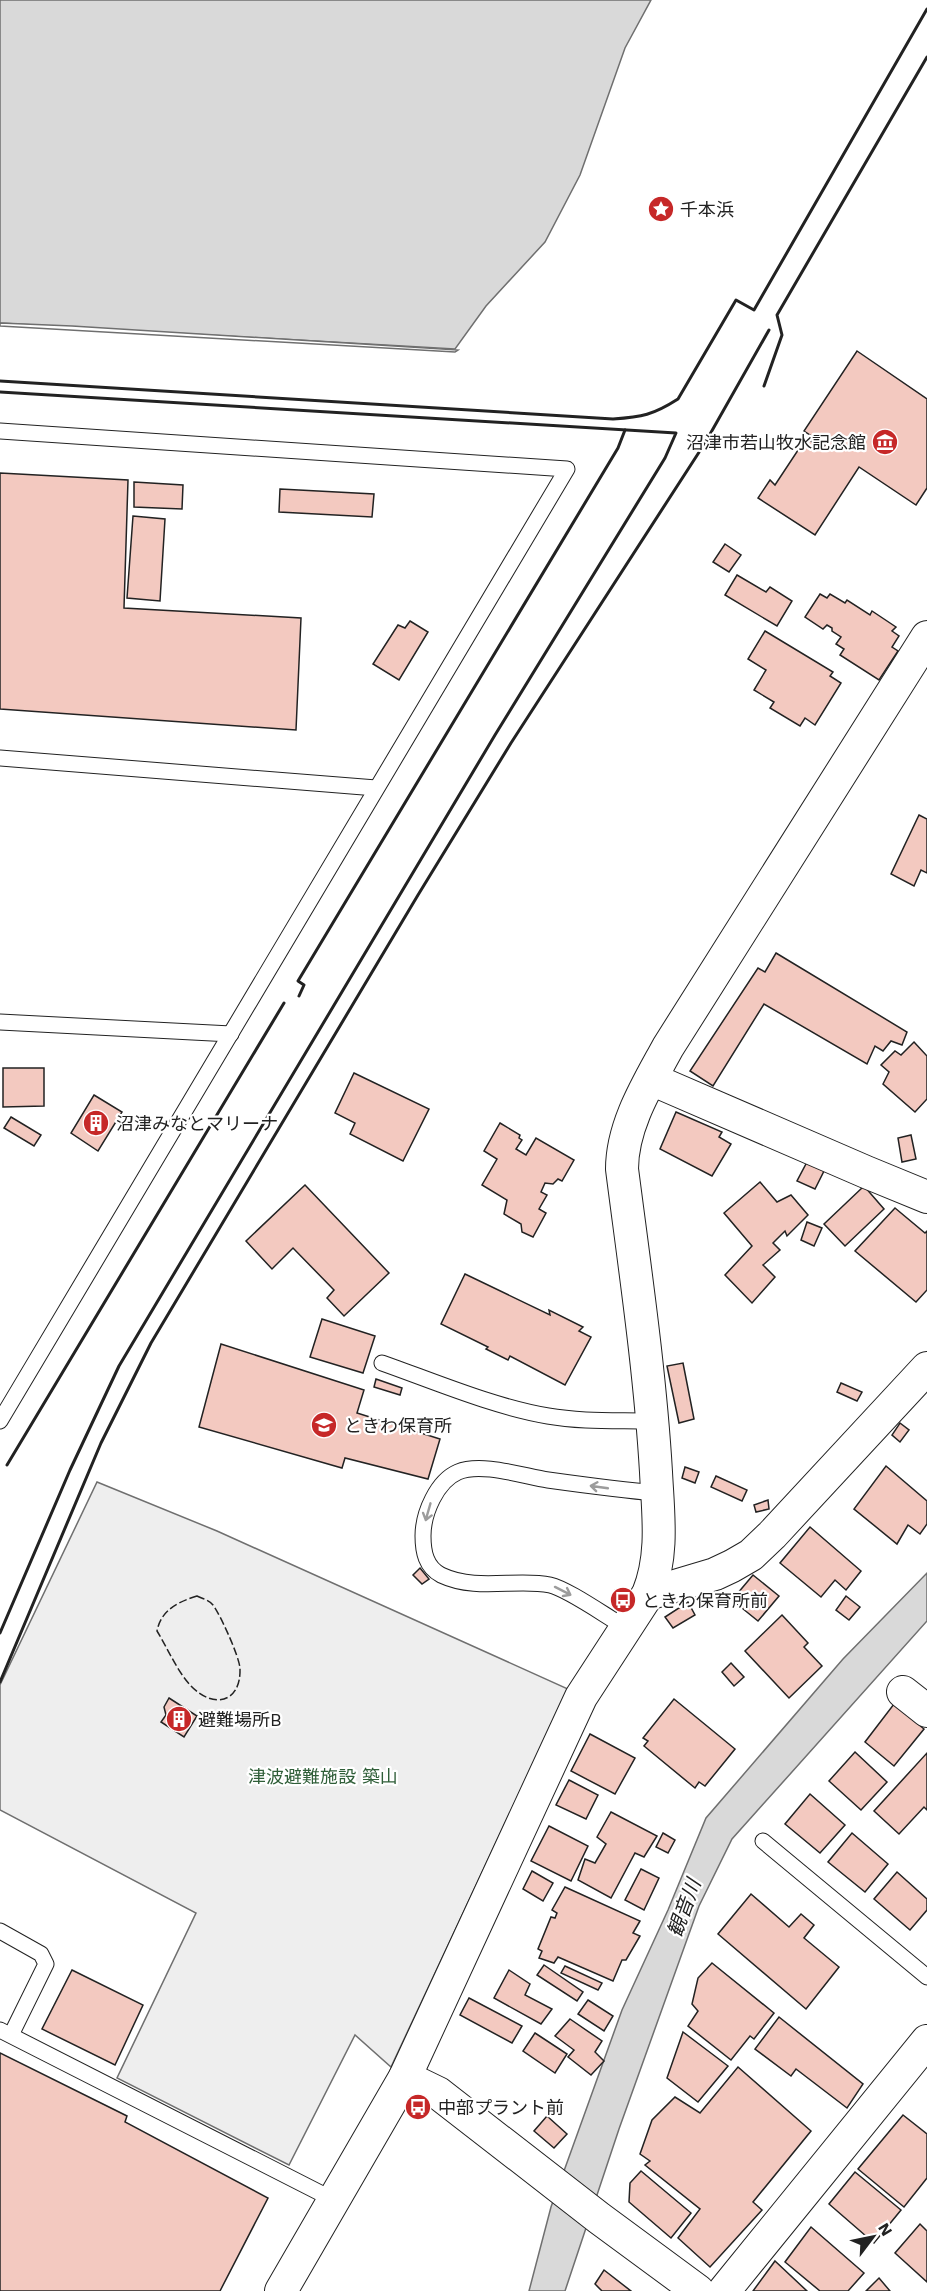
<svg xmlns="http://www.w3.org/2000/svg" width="927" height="2291" font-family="'Work Sans','Noto Sans JP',sans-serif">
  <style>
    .green { fill: #eee; stroke: #6f6f6f; stroke-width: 1.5 }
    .water { fill: #d9d9d9; stroke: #6f6f6f; stroke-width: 1.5 }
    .pier { fill: #fff; stroke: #6f6f6f; stroke-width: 1.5 }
    .building { fill: #f3c9c0; stroke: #222; stroke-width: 1.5 }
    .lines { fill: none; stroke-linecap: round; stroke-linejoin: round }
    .service-casing { stroke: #222; stroke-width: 17 }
    .minor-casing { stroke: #222; stroke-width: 34 }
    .service { stroke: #fff; stroke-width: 15 }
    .minor { stroke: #fff; stroke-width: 32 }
    .fence { stroke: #222; stroke-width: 1.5; stroke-dasharray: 8 3; stroke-linecap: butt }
    .wall { stroke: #222; stroke-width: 3 }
    .oneway { stroke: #9c9c9c }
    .labels { text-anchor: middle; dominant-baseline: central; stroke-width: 4.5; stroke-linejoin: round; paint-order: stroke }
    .poi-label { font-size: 18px; fill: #222; stroke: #fff; text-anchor: start }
    .park-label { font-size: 18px; fill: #2f5e38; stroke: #fff }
    .water-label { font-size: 20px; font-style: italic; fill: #222; stroke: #fff }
  </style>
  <rect width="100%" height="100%" fill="#fff"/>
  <path class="green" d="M97,1482l120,49 351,158 -177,378 -36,-32 -66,130 -172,-87 79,-165 -196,-103v-125z"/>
  <g class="water">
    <path d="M0,0h651l-26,48 -45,127 -35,67 -59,64 -31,43 -455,-26z"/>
    <path d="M927,1573v48l-195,218 -33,67 -80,223 -54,162h-36l22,-84 71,-197 46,-100 38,-92 137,-159z"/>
  </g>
  <path class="pier" d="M0,323l72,3 386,24 -3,2 -455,-26z"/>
  <g class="building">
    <path d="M857,351l70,48v89l-11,17 -57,-38 -44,68 -57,-37 12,-18 5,5 31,-47 17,11 2,-4 -21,-14z"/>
    <path d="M0,473l128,7 -4,128 177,10 -5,112 -296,-21z"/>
    <path d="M134,482l49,3 -1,24 -48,-2z"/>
    <path d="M280,489l94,5 -2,23 -93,-5z"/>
    <path d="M133,516l32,3 -5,82 -33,-3z"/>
    <path d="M725,544l16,11 -12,17 -16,-10z"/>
    <path d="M737,575l29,17 4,-5 22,14 -15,25 -52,-31z"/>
    <path d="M820,594l7,4 3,-4 15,9 2,-3 23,15 2,-4 24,16 -4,4 7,5 -7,11 6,4 -19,29 -39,-25 4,-6 -8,-5 5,-7 -9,-6v-3l-5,-3 -4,4 -18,-12z"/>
    <path d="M410,621l18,11 -29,48 -26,-16 25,-39 7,3z"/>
    <path d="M765,631l68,41 -3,4 11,7 -26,42 -10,-7 -5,8 -30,-18 4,-6 -20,-12 12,-20 -18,-11z"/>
    <path d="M919,815l8,4v54l-6,-3 -7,16 -23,-12z"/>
    <path d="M776,953l131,79 -5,13 -11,-4 -8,10 -8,-5 -8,18 -103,-60 -51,82 -23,-15 68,-103 7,4z"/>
    <path d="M914,1042l13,14v43l-12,13 -32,-28 6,-12 -8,-7 14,-14 6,4z"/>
    <path d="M3,1068h41v38l-41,1z"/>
    <path d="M354,1073l75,36 -26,52 -53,-27 5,-11 -20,-10z"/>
    <path d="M94,1095l28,17 -24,39 -27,-18z"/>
    <path d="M676,1112l46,20 -3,5 12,7 -19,32 -52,-27z"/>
    <path d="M11,1117l30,18 -7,11 -30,-18z"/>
    <path d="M500,1123l20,12 -1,3 3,2 -6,9 10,6 10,-17 38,22 -12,21 -4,-2 -5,5 -8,-1 -4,9 6,3 -8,14 7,4 -13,24 -11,-5 -1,-8 -17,-10 3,-14 -25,-15 15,-26 -13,-8z"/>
    <path d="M911,1135l5,24 -14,3 -4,-24z"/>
    <path d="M807,1162l17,9 -9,18 -18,-8z"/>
    <path d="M760,1182l17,20 14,-7 17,20 -21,21 -2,-5 -12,12 7,7 -17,15 12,12 -23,26 -27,-28 27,-29 -28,-33z"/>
    <path d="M305,1185l84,88 -45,43 -17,-18 7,-8 -41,-42 -21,21 -26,-28z"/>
    <path d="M864,1186l20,23 -39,37 -21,-22z"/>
    <path d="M895,1208l30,25 2,-2v59l-11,12 -61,-51z"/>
    <path d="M807,1222l15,6 -8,18 -13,-6z"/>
    <path d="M465,1274l85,41 -1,-5 34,17 -4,4 12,6 -26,48 -55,-29 -2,4 -22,-11 2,-2 -47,-23z"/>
    <path d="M322,1319l53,17 -12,37 -53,-16z"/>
    <path d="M221,1344l143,46 -7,23 83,26 -12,40 -83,-21 -3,10 -143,-41z"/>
    <path d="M683,1363l11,56 -15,4 -12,-57z"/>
    <path d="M376,1379l26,9 -2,7 -26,-8z"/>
    <path d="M841,1383l21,9 -5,9 -20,-9z"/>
    <path d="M900,1423l9,7 -9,12 -8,-7z"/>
    <path d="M886,1466l41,35v23l-7,10 -12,-9 -11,19 -43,-35z"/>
    <path d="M685,1467l14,5 -4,11 -13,-5z"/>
    <path d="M716,1476l31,14 -5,11 -31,-14z"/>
    <path d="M768,1500l1,9 -13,3 -2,-7z"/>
    <path d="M810,1527l51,44 -15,19 -11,-10 -14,17 -41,-34z"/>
    <path d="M420,1568l9,11 -7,5 -9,-9z"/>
    <path d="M753,1575l26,21 -21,25 -26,-21z"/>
    <path d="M846,1596l14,11 -11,13 -13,-10z"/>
    <path d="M688,1602l7,13 -22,13 -8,-11z"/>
    <path d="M782,1615l26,28 -4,4 18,19 -33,32 -44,-47z"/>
    <path d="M731,1663l13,14 -10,9 -12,-14z"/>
    <path d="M169,1698l28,18 -13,21 -23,-15 5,-7 -2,-8z"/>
    <path d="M674,1699l61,50 -30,37 -6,-4 -4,6 -51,-42 4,-5 -5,-3z"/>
    <path d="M894,1704l30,25 -30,37 -29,-24z"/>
    <path d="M590,1734l45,24 -20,36 -44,-23z"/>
    <path d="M855,1752l32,30 -26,28 -32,-29z"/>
    <path d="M927,1753v57l-3,-3 -25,27 -25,-23z"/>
    <path d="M569,1780l29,15 -12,24 -30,-14z"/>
    <path d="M810,1794l35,31 -25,28 -35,-29z"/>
    <path d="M611,1812l46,24 -13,21 -9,-4 -24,45 -33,-18 7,-21 10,4 11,-19 -9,-7z"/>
    <path d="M549,1826l39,20 -17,35 -40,-20z"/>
    <path d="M663,1833l12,7 -7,13 -12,-6z"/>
    <path d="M852,1833l36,31 -23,28 -37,-30z"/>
    <path d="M641,1869l18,9 -15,32 -19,-10z"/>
    <path d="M532,1871l21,12 -10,18 -20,-12z"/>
    <path d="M897,1872l30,27v11l-17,20 -36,-31z"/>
    <path d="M565,1887l75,34 -7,12 7,3 -14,24h-4l-9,21 -55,-24 -4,6 -15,-5 3,-7 -4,-2 13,-32 4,1 2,-5 -5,-3z"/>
    <path d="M751,1894l38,33 12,-13 13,11 -10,13 35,29 -33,42 -88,-75z"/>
    <path d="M712,1963l62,50 -20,26 -4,-3 -19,24 -43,-34 10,-15 -6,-7 6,-26z"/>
    <path d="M544,1965l39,27 -6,9 -40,-26z"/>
    <path d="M565,1966l37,17 -4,7 -37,-17z"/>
    <path d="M72,1970l71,35 -28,60 -73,-36z"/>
    <path d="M509,1970l21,14 -5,11 27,14 -11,15 -47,-26z"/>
    <path d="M469,1998l53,28 -10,17 -52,-28z"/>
    <path d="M588,2000l25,16 -9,15 -26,-17z"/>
    <path d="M779,2017l84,67 -16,24 -51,-39 -5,7 -36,-27z"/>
    <path d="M570,2019l32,22 -7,11 9,9 -13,14 -23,-18 6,-7 -19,-14z"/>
    <path d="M683,2032l45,34 -30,36 -31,-24z"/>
    <path d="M535,2033l32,21 -12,19 -32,-22z"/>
    <path d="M0,2053l127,63 -2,6 143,76 -48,93h-220z"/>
    <path d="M738,2067l73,64 -58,71 9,8 -52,57 -32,-29 22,-29 -55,-44 5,-4 -10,-7 12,-34 23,-23 25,16z"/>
    <path d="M903,2115l24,19v44l-23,29 -46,-38z"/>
    <path d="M547,2116l20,18 -13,14 -20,-17z"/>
    <path d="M641,2171l50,42 -20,25 -42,-36 1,-19z"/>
    <path d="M855,2172l46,38 -27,33 -45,-39z"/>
    <path d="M920,2224l7,7v51l-32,-29z"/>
    <path d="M811,2227l53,46 -16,18h-28l-35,-29z"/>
    <path d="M775,2261l32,30h-54z"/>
    <path d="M604,2270l27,21h-29l-7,-7z"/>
    <path d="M879,2278l11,13h-24z"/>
  </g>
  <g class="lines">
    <g class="service-casing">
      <g id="service">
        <path d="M0,431l567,38 -567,952"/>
        <path d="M0,758l376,30"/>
        <path d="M0,1022l231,12"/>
        <path d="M382,1363c51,18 112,44 166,53 34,6 70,4 105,5"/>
        <path d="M625,1627c-18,-10 -57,-38 -75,-42 -34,-7 -73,7 -109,-10 -15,-8 -18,-23 -18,-39 0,-23 14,-55 35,-64 23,-10 65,4 90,8 36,5 72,10 109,13"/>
        <path d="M763,1841l164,136"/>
        <path d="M0,1931l41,23 5,10 -35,71"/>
        <path d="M0,2030l334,170"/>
      </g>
    </g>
    <g class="minor-casing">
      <g id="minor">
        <path d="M651,1079l215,93 61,25"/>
        <path d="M648,1594l67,-20 17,-8 19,-11 21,-20 155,-167"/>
        <path d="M903,1692l24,19"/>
        <path d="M405,2077l33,16 161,125 99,73"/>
        <path d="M281,2291l124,-214 176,-380 67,-103c16,-39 10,-81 8,-122 -6,-101 -21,-202 -34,-303 0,-44 26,-85 46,-122l259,-410"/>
        <path d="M724,2291l203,-250"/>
      </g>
    </g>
    <use href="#service" class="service"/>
    <use href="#minor" class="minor"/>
    <path class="fence" d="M197,1596c6,3 12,4 16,9 7,9 27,53 27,64 1,34 -27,40 -49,17 -14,-15 -23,-37 -34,-55 4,-21 21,-29 40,-35z"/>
    <g class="wall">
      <path d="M0,381l613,38c29,-2 40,-4 65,-20l58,-99 18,10 173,-301"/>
      <path d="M764,386l18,-51 -5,-20 150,-258"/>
      <path d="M0,392l676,41 -11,25 -170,277 -376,631 -49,104 -70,163"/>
      <path d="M299,996l5,-11 -6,-4 320,-533 7,-18"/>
      <path d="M7,1465l277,-462"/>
      <path d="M0,1682l101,-239 50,-100 267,-448 93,-152 194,-300 64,-113"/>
    </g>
  </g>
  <defs><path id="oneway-shaft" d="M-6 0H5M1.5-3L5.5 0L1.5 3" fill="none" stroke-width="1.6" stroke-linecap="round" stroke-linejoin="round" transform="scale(1.5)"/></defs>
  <g class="oneway">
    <use href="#oneway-shaft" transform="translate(599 1487) rotate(-172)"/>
    <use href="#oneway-shaft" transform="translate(428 1512) rotate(106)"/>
    <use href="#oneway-shaft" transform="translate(563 1591) rotate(27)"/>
  </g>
  <defs>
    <g id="sight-disc" transform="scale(1.35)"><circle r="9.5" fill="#c62828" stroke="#fff"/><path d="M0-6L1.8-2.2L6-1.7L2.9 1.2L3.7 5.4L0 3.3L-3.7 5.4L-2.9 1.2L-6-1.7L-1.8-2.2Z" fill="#fff"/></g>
    <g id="museum-disc" transform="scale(1.35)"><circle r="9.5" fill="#c62828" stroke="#fff"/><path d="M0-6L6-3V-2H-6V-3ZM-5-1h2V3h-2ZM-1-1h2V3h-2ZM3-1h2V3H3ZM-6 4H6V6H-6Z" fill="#fff"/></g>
    <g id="building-disc" transform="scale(1.35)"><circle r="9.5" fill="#c62828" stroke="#fff"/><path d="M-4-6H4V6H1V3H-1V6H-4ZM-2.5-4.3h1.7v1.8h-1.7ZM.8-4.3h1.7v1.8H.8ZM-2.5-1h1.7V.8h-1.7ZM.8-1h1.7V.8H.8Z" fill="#fff"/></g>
    <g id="school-disc" transform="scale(1.35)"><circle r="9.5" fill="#c62828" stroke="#fff"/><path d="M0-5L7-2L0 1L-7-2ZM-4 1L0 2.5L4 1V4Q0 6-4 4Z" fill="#fff"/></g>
    <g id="bus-disc" transform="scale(1.35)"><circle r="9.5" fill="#c62828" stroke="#fff"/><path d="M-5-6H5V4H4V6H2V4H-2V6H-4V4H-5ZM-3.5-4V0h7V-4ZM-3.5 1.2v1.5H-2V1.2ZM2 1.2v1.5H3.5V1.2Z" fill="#fff"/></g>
  </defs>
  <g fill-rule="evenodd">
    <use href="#sight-disc" x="661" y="209"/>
    <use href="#museum-disc" x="885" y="442"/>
    <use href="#building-disc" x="96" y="1123"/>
    <use href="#school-disc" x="324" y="1425"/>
    <use href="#bus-disc" x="623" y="1600"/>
    <use href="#building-disc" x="179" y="1719"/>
    <use href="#bus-disc" x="418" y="2107"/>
  </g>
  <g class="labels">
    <g class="poi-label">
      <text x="680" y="209">千本浜</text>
      <text x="866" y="442" text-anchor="end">沼津市若山牧水記念館</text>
      <text x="116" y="1123">沼津みなとマリーナ</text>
      <text x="344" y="1425">ときわ保育所</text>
      <text x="642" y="1600">ときわ保育所前</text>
      <text x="198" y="1719">避難場所B</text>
      <text x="438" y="2107">中部プラント前</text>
    </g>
    <g class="park-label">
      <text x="323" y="1776">津波避難施設 築山</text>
    </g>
    <g class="water-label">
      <text transform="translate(684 1908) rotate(-70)">観音川</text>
    </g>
  </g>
  <g transform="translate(873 2237) rotate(58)" stroke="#ffffff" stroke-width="4.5" paint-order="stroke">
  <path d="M0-4.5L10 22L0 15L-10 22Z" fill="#222222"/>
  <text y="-9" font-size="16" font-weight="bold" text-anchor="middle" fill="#222222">N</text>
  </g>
</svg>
